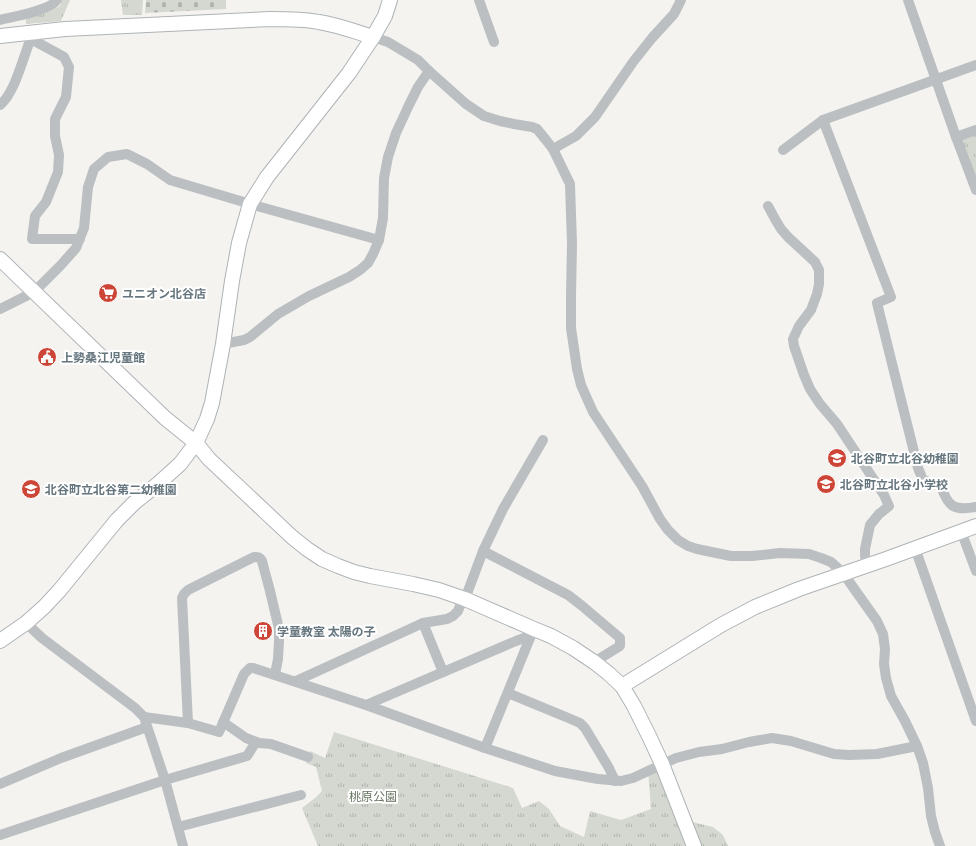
<svg xmlns="http://www.w3.org/2000/svg" width="976" height="846" font-family="'PT Sans Narrow','Noto Sans JP',sans-serif">
  <style>
    .cemetery { fill: url(#cemetery-stones) }
    .park { fill: url(#park-tufts) }
    .lines { fill: none; stroke-linecap: round; stroke-linejoin: round }
    .secondary-casing { stroke: #aeb3b6; stroke-width: 16 }
    .street { stroke: #bbbfc2; stroke-width: 10 }
    .secondary { stroke: #fff; stroke-width: 14 }
    .labels { text-anchor: middle; dominant-baseline: central; stroke-width: 4; stroke-linejoin: round; paint-order: stroke }
    .poi-label { font-size: 12px; font-weight: bold; fill: #66767e; stroke: #fff; text-anchor: start }
    .park-label { font-size: 12px; fill: #6a7664; stroke: #fff }
  </style>
  <defs>
    <pattern id="cemetery-stones" width="16" height="16" patternUnits="userSpaceOnUse"><rect width="16" height="16" fill="#d4d8d0"/><path d="M2 7V4a2 2 0 0 1 4 0v3zM10 15v-3a2 2 0 0 1 4 0v3z" fill="#b0b4ae"/></pattern>
    <pattern id="park-tufts" width="24" height="20" patternUnits="userSpaceOnUse"><rect width="24" height="20" fill="#d4d8d0"/><path d="M3 7l-1-3M5 7V3M7 7l1-3M15 17l-1-3M17 17v-4M19 17l1-3" fill="none" stroke="#b0b4ae"/></pattern>
  </defs>
  <rect width="100%" height="100%" fill="#f4f3f0"/>
  <path class="cemetery" d="M146,0h80v9l-81,4z"/>
  <g class="park">
    <path d="M62,0h8l-9,21 -35,3v-6l19,-5 15,-7z"/>
    <path d="M121,0h22l-1,15h-19z"/>
    <path d="M976,129v61l-20,-54z"/>
    <path d="M334,732l179,56 9,20 17,-7 10,8 11,17 24,11 6,-26 31,9 30,-11 -3,-39 14,-6 22,56 29,7 10,8 5,11h-410l-16,-38 13,-10 7,-7 -6,-24 -10,-4 4,-12 15,7z"/>
  </g>
  <g class="lines">
    <g class="secondary-casing">
      <g id="secondary">
        <path d="M0,36l65,-7 205,-10c16,0 33,0 49,3 19,3 37,10 54,15"/>
        <path d="M0,259l165,159 31,25 13,16 83,78 15,12 15,10 16,7 16,6 16,4 43,8 26,6 26,9 69,30 17,7 22,12 21,14 14,11 14,13 12,20 15,30 13,28 32,82"/>
        <path d="M0,641l26,-18 18,-16 15,-16 58,-71 17,-17 25,-20 21,-19 16,-21 11,-24 5,-16 11,-59 9,-63 7,-38 11,-39 17,-27 82,-104 24,-36 12,-21 5,-16"/>
        <path d="M622,686l99,-61 34,-18 44,-18 87,-30 90,-33"/>
      </g>
    </g>
    <g class="street">
      <path d="M479,0l15,42"/>
      <path d="M908,0l48,137 20,53"/>
      <path d="M0,20c12,-3 51,-10 57,-20"/>
      <path d="M373,37l15,5 30,18 11,11 37,33 18,12 16,5 14,3 18,3 5,2 9,11 7,9 17,35 2,60 -1,52v32l6,41 4,16 12,27 49,74 18,33 8,11 10,10 10,6 9,3 34,7h21l28,-3 29,1 12,4 10,4 12,11 34,48 6,13 2,15 -1,15 2,14 5,18 14,25 12,25 6,17 5,25 3,28 4,16 5,14"/>
      <path d="M31,39l33,18 5,10 -3,30 -11,22v17l4,19 -1,17 -12,30 -11,14 -3,23h48"/>
      <path d="M0,105c16,-13 24,-52 33,-72"/>
      <path d="M823,120l68,177 -14,6 41,165 5,12 18,6c7,21 13,25 35,21"/>
      <path d="M956,137l20,-7"/>
      <path d="M553,149l23,-13 19,-19 38,-55 19,-24 22,-24 7,-14"/>
      <path d="M783,150l40,-30 153,-55"/>
      <path d="M768,206l7,13 6,10 7,8 27,25 4,8v14l-2,10 -6,16 -12,16 -6,13 1,7 10,29 6,14 10,15 17,20 47,71 5,11 -10,8 -9,11 -5,24v7l2,9"/>
      <path d="M0,309l34,-17 27,-27 15,-17 8,-20 4,-41 6,-18 14,-12 19,-3 20,10 23,16 87,26 122,34"/>
      <path d="M223,344l21,-4 6,-3 28,-23 31,-18 40,-19 11,-7 8,-7 5,-9 6,-14 4,-22 1,-40 4,-21 8,-24 13,-28 9,-18 11,-16"/>
      <path d="M961,531l15,40"/>
      <path d="M915,548l61,173"/>
      <path d="M483,551l85,44 13,10 39,33v8l-26,16"/>
      <path d="M465,599l18,-48 20,-42 40,-69"/>
      <path d="M26,623l16,15 93,70 9,9 21,63 18,66"/>
      <path d="M423,623l20,49"/>
      <path d="M296,681l127,-58 24,-4 6,-3 5,-5 5,-13"/>
      <path d="M508,693l58,24 14,6 5,5 24,40 6,13"/>
      <path d="M366,705l150,-64 8,-3h6"/>
      <path d="M144,717l44,6 31,9 25,-58 6,-6h3l113,37 119,43 70,23 43,8 23,2 12,-3 43,-20 23,-6 23,-3 27,-7 23,-4 19,3 43,13 15,1 28,-1 40,-8"/>
      <path d="M223,722l23,16 13,5 12,1 37,13"/>
      <path d="M188,723l-6,-125 2,-4 4,-4 66,-33c4,0 6,0 8,4l8,30 9,38v12l-1,18 -3,15"/>
      <path d="M485,748l47,-115"/>
      <path d="M0,784l61,-26 86,-31"/>
      <path d="M178,827l123,-32"/>
      <path d="M0,835l165,-55 82,-24 9,-14"/>
    </g>
    <use href="#secondary" class="secondary"/>
  </g>
  <defs>
    <g id="supermarket-disc" transform="scale(1)"><circle r="9.5" fill="#cd4536" stroke="#fff"/><path d="M-6-5.5h2.5l.6 2H6L4.5 2H-2.5L-4.4-4H-6ZM-1.5 3.2a1.3 1.3 0 1 0 .1 0ZM3 3.2a1.3 1.3 0 1 0 .1 0Z" fill="#fff"/></g>
    <g id="civic-disc" transform="scale(1)"><circle r="9.5" fill="#cd4536" stroke="#fff"/><path d="M-.6-6.5H3V-4.5H.6V-3L4-1V1h2V6H-6V1h2V-1L-.6-3ZM-1.2 2.5V6h2.4V2.5Z" fill="#fff"/></g>
    <g id="school-disc" transform="scale(1)"><circle r="9.5" fill="#cd4536" stroke="#fff"/><path d="M0-5L7-2L0 1L-7-2ZM-4 1L0 2.5L4 1V4Q0 6-4 4Z" fill="#fff"/></g>
    <g id="building-disc" transform="scale(1)"><circle r="9.5" fill="#cd4536" stroke="#fff"/><path d="M-4-6H4V6H1V3H-1V6H-4ZM-2.5-4.3h1.7v1.8h-1.7ZM.8-4.3h1.7v1.8H.8ZM-2.5-1h1.7V.8h-1.7ZM.8-1h1.7V.8H.8Z" fill="#fff"/></g>
  </defs>
  <g fill-rule="evenodd">
    <use href="#supermarket-disc" x="108" y="293"/>
    <use href="#civic-disc" x="47" y="357"/>
    <use href="#school-disc" x="837" y="458"/>
    <use href="#school-disc" x="826" y="484"/>
    <use href="#school-disc" x="31" y="489"/>
    <use href="#building-disc" x="263" y="631"/>
  </g>
  <g class="labels">
    <g class="poi-label">
      <text x="122" y="293">ユニオン北谷店</text>
      <text x="61" y="357">上勢桑江児童館</text>
      <text x="851" y="458">北谷町立北谷幼稚園</text>
      <text x="840" y="484">北谷町立北谷小学校</text>
      <text x="45" y="489">北谷町立北谷第二幼稚園</text>
      <text x="277" y="631">学童教室 太陽の子</text>
    </g>
    <g class="park-label">
      <text x="373" y="796">桃原公園</text>
    </g>
  </g>
</svg>
